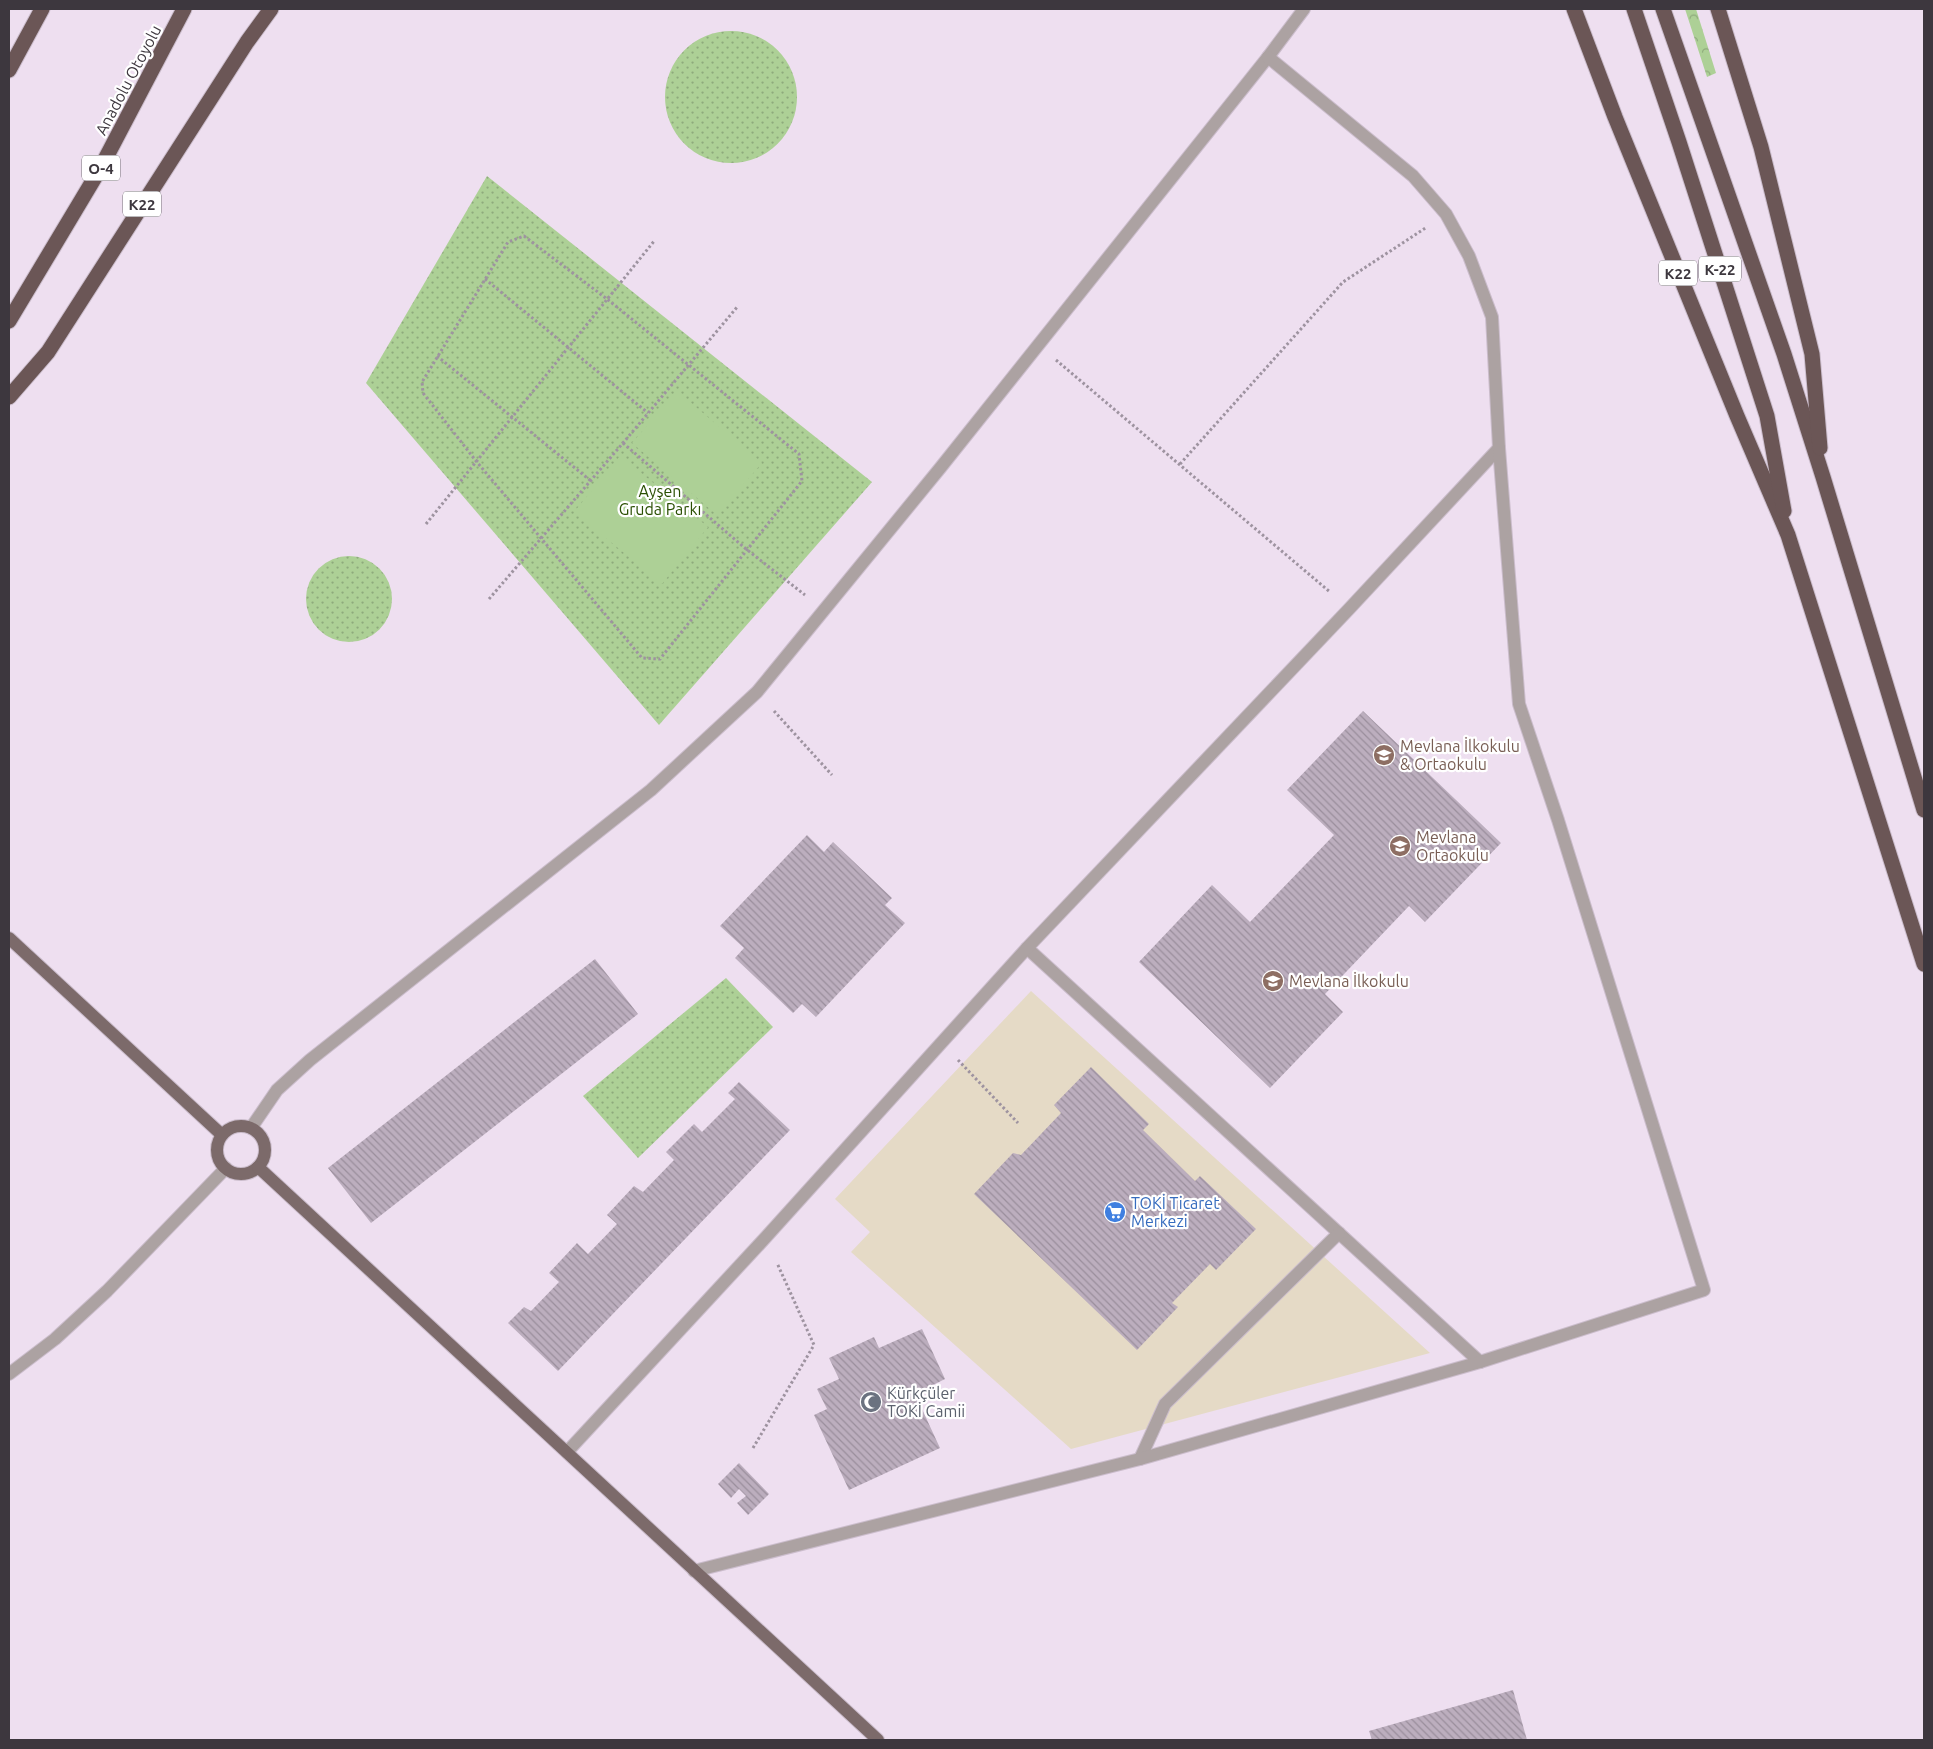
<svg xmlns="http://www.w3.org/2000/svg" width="1933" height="1749" font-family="Ubuntu,sans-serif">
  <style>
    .commercial { fill: #e5dac6 }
    .grass { fill: url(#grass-dots) }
    .forest { fill: url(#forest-crowns) }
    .garden { fill: #add096 }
    .building { fill: url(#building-back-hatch) }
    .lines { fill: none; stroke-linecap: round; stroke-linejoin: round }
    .minor-casing { stroke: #cbbdcc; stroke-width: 14 }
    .major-casing { stroke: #cbbdcc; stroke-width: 14 }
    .highway-casing { stroke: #cbbdcc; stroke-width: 17 }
    .path { stroke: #9e93a0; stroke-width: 3; stroke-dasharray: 2.5 2.5; stroke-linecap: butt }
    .minor { stroke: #aca2a2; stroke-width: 12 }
    .major { stroke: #7c6a6a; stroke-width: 12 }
    .highway { stroke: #6b5656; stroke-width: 15 }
    .labels { text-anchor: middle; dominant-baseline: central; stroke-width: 4.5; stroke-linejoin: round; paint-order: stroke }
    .shield { fill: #fff; stroke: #777378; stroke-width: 1 }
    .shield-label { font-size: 15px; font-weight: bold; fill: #3d373e }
    .street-label { font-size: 16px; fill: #3d373e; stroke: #fff }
    .park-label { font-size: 16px; fill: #2a4f02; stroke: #fff }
    .education-label { font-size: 16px; fill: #785e54; stroke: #fff; text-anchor: start }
    .shop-label { font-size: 16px; fill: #366cbe; stroke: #fff; text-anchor: start }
    .worship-label { font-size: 16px; fill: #5b616d; stroke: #fff; text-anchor: start }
  </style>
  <defs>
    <pattern id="grass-dots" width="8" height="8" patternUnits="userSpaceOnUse" patternTransform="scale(1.25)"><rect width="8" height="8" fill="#add096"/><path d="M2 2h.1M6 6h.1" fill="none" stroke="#8eaa7c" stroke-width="1.8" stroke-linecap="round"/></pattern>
    <pattern id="forest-crowns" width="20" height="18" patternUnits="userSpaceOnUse" patternTransform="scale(1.25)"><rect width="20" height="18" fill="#add096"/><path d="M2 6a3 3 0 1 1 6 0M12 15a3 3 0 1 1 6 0" fill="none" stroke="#8eaa7c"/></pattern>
    <pattern id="building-back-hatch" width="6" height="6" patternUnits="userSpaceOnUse" patternTransform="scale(1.25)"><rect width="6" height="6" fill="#bcaebe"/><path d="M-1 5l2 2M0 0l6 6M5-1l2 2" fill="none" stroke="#9a8e9c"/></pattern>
  </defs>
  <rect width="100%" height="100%" fill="#eedff0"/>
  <path class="commercial" d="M1031,991l399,362 -359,96 -220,-197 19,-20 -35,-33z"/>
  <g class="grass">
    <circle cx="731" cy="97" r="66"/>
    <path d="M487,176l385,306 -213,243 -293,-342z"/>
    <circle cx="349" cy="599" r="43"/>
    <path d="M726,978l47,49 -135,131 -55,-62z"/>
  </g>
  <path class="forest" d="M1685,9h11l20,64 -9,4z"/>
  <g class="garden">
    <path d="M677,391l85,72 -45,52 -85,-72z"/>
    <path d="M620,456l88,71 -46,57 -88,-72z"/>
  </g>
  <g class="building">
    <path d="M1363,711l138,132 -76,79 -16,-16 -84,88 18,18 -73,76 -131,-126 73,-77 38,37 84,-87 -47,-45z"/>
    <path d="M807,835l17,17 9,-10 59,56 -7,7 20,18 -89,94 -14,-13 -9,9 -58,-55 9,-10 -24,-22z"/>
    <path d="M595,959l43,55 -267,209 -43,-55z"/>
    <path d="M1091,1067l58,57 -6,6 52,51 5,-5 56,53 -40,41 -6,-6 -38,39 6,4 -41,43 -163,-156 39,-41 8,2 40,-42 -7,-8z"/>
    <path d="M739,1082l51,48 -232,241 -50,-48 16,-16 7,4 28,-29 -10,-9 28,-30 11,11 29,-30 -10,-9 27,-29 9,6 31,-32 -8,-8 28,-28 8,8 33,-33 -7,-6z"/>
    <path d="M922,1329l23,50 -30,15 25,54 -91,42 -35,-75 13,-6 -10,-20 22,-10 -10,-21 45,-21 5,11z"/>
    <path d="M739,1463l30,31 -21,21 -11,-12 9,-7 -7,-7 -8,9 -13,-14z"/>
    <path d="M1513,1690l14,50h-155l-3,-9z"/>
  </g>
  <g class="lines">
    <g class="minor-casing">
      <g id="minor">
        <path d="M1027,948l453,414"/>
        <path d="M251,1128l26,-38 33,-30 341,-270 106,-98 184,-225 327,-410 36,-48"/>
        <path d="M9,1374l46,-35 52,-48 119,-123"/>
        <path d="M567,1452l199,-215 261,-289 322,-339 150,-161"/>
        <path d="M1140,1459l25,-55 174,-171"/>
        <path d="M694,1571l446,-112 340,-97 224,-72 -146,-470 -39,-116 -20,-256 -7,-131 -23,-61 -23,-42 -33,-38 -145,-119"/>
      </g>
    </g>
    <g class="major-casing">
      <g id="major">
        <path d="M9,938l213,197"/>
        <circle cx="241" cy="1150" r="24"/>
        <path d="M258,1167l620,573"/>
      </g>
    </g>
    <g class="highway-casing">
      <g id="highway">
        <path d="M1574,9l41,108 122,299 51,119 136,429"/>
        <path d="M1634,9l45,133 88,274 17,95"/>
        <path d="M1663,9l121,345 39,123 101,333"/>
        <path d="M1718,9l43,138 51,207 8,94"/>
        <path d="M9,70l33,-61"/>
        <path d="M9,321l91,-152 84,-160"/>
        <path d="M9,397l39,-45 199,-310 24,-33"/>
      </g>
    </g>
    <g class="path">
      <path d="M524,236l83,63 192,155 3,27 -142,178 -18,-1 -166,-197 -53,-68 -1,-11 86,-140z"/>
      <path d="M485,279l163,134"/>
      <path d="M437,356l154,125"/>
      <path d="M1056,360l274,232"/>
      <path d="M623,443l123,106 59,46"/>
      <path d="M1180,464l163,-182 84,-55"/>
      <path d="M426,524l229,-284"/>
      <path d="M489,599l134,-156 115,-137"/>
      <path d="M774,711l58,64"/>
      <path d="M958,1060l60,63"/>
      <path d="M753,1448l61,-103 -37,-82"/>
    </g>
    <use href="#minor" class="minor"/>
    <use href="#major" class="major"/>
    <use href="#highway" class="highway"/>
  </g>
  <defs>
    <g id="school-disc" transform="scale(1.125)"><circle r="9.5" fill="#8d6e63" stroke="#fff"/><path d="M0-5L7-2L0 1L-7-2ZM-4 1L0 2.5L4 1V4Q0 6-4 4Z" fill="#fff"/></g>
    <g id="supermarket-disc" transform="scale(1.125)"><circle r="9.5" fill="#3f7fe0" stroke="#fff"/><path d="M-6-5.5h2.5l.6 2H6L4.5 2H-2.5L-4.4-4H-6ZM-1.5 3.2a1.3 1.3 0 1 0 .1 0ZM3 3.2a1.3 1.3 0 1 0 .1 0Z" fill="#fff"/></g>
    <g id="mosque-disc" transform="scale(1.125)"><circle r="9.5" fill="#6b7280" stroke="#fff"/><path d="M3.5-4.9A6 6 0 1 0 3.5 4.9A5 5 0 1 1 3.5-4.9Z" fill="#fff"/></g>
  </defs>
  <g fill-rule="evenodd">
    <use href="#school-disc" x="1384" y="755"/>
    <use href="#school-disc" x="1400" y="846"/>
    <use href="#school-disc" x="1273" y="981"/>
    <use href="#supermarket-disc" x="1115" y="1212"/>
    <use href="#mosque-disc" x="871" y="1402"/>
  </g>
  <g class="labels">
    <g class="shield">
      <rect x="82" y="155.5" width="38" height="25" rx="4"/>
      <rect x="123" y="191.5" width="38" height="25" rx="4"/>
      <rect x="1699" y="256.5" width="42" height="25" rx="4"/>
      <rect x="1659" y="260.5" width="38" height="25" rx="4"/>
    </g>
    <g class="shield-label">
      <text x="101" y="168">O-4</text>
      <text x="142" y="204">K22</text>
      <text x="1720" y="269">K-22</text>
      <text x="1678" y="273">K22</text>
    </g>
    <g class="street-label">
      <text transform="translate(128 80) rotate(-62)">Anadolu Otoyolu</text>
    </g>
    <g class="park-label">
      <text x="660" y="491">Ayşen<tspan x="660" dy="18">Gruda Parkı</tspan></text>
    </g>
    <g class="education-label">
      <text x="1400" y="746">Mevlana İlkokulu<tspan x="1400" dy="18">&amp; Ortaokulu</tspan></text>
      <text x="1416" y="837">Mevlana<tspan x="1416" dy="18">Ortaokulu</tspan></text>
      <text x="1289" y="981">Mevlana İlkokulu</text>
    </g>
    <g class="shop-label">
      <text x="1131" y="1203">TOKİ Ticaret<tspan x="1131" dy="18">Merkezi</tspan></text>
    </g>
    <g class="worship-label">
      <text x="887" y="1393">Kürkçüler<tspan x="887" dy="18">TOKİ Camii</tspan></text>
    </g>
  </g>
  <rect width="1933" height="1749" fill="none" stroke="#3d373e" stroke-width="20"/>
</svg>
